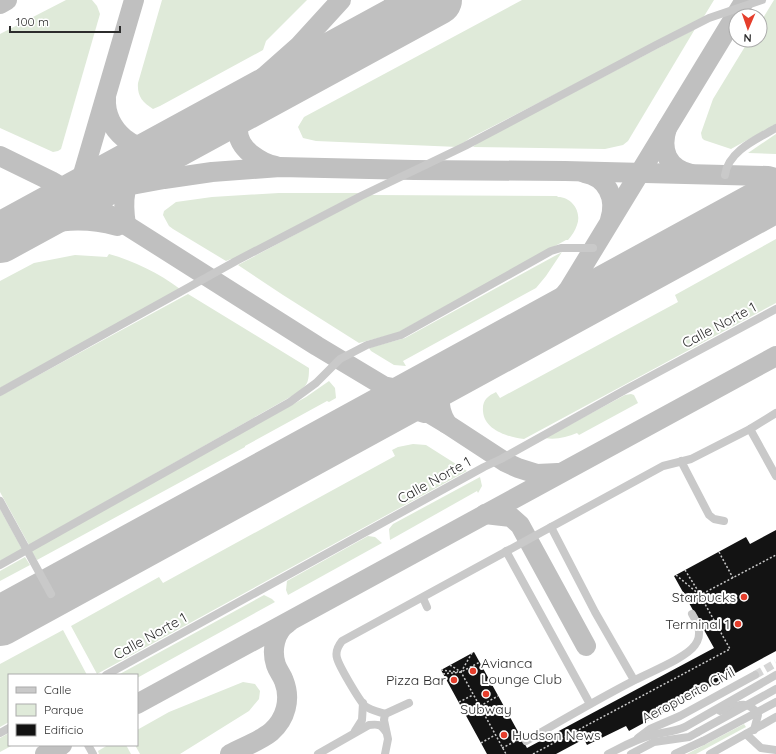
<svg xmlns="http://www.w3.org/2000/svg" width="776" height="754" font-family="Quicksand,sans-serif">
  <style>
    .green { fill: #dfead9 }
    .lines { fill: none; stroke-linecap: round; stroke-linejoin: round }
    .taxiway { stroke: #c0c0c0; stroke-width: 20 }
    .runway { stroke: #c0c0c0; stroke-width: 50 }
    .building { fill: #131313 }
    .minor-tunnel { stroke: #d5d5d5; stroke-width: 8; stroke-dasharray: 8 4; stroke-linecap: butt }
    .path { stroke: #c9c9c9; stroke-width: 1.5; stroke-dasharray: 2 2; stroke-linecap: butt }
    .minor { stroke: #c9c9c9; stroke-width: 8 }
    .minor-bridge { stroke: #c9c9c9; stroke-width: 8 }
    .poi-dot { fill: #e53e2c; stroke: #fff; stroke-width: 1.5 }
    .labels { text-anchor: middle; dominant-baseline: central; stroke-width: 4; stroke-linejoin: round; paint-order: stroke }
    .street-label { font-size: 14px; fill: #2c2c2c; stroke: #fff }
    .poi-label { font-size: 14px; fill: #2c2c2c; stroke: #fff; text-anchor: end }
  </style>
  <rect width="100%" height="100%" fill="#fff"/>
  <g class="green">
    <path d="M66,0h26l5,6 3,8 -39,135 -3,2 -5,1 -53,-24v-94z"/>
    <path d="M162,0h145l-41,41 -3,9 -103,56 -7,3c-11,-7 -16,-13 -15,-26z"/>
    <path d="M522,0h192l-11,18 -233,120 -12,9 -142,-6 -13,-3 -5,-11 6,-10z"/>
    <path d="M774,0h2v124l-45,25 -27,-9 -2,-2 -1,-5 12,-34 36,-59h11v-17z"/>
    <path d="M695,29l-67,112 -5,4 -18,4 -132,-2 4,-4z"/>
    <path d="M776,134v20l-28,-1 25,-17z"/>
    <path d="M279,193h80l-125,66h-3l-5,2 -53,-32 -4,-3 -6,-11 1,-4 12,-9 36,-5z"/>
    <path d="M369,195l188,1 1,1c14,0 24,15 19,28 -2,6 -5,10 -9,15h-2l-169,93 -38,10 -76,-48 -45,-30z"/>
    <path d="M776,239v64l-252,136c-16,-2 -40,-9 -41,-28 -1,-11 5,-15 13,-19l4,6 178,-96 -3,-7z"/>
    <path d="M562,252l-16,24 -10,12 -133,73 3,5 -12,-1 -23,-14 -2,-3 36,-10z"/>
    <path d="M109,254c25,7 50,19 71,35l-180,99v-107l34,-18 41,-8 32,2z"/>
    <path d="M188,294l121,74c0,18 -3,18 -17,28l-263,149 -29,-53v-96z"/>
    <path d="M329,381l6,7 1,10 -7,4 -2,-1 -82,45v1l-208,113 -6,-9 275,-154z"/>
    <path d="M631,394l3,1 4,8 -59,32 -2,-2c-10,4 -21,7 -32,5l80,-43z"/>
    <path d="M413,444l13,1 41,26 -370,203 -26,-48 88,-49 4,6 232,-127 -3,-6 6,-3z"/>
    <path d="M480,477l2,9 -4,7 -1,-2 -87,49 -1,-11 4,-5z"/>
    <path d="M0,509l22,40 -22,12z"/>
    <path d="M368,536l7,1 7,6 -94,52 -2,-5 1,-9z"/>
    <path d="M25,557l5,8 -30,16v-10z"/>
    <path d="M264,595l8,4 3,3 -138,76v-3h-19z"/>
    <path d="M63,630l24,45h-78v47l-9,5v-63z"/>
    <path d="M243,682l12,2 5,7 -1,8 -10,12 -69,43h-40l-5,-9h2v-15l32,-18z"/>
    <path d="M744,724l2,3 -50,27h-9z"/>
    <path d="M9,733v12h4l-13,7v-14z"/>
    <path d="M108,745h18l5,9h-32l-1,-3z"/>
  </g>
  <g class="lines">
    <g class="taxiway">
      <path d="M394,0c12,8 26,9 38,3"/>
      <path d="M0,4l7,-4"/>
      <path d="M106,98c-2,32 30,59 62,49"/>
      <path d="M250,103c-13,19 -19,34 1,51 8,6 16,11 25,12"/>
      <path d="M667,128c-7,22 0,40 24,46"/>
      <path d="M199,130l28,-20 72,-64 42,-46"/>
      <path d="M0,156l51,25 75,44 191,121 130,78 58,38 13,6 19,6 21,-1"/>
      <path d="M584,173c23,4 33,25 26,47"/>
      <path d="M64,203c9,-9 14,-18 19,-29l51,-174"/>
      <path d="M58,207l26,-7 42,-14 38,-7 48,-7 68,-5 134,3 151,1 160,4 43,1 8,2"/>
      <path d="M126,225c-4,-26 -2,-42 14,-63"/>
      <path d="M24,226c34,-4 58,-10 93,0"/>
      <path d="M522,337l31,-28 16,-20 176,-289"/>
      <path d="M388,387c23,7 45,-4 66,-14"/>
      <path d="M370,419c18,-6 36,-13 55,-6"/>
      <path d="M447,424c-11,-17 -10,-39 7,-51"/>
      <path d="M485,514l26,3 9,8 66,121"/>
      <path d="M137,704l639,-348"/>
      <path d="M45,754l17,-9"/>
      <path d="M230,754c13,-7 30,-13 41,-22 15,-13 20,-33 13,-51 -2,-6 -6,-10 -8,-16 -5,-15 -1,-34 12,-42"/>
    </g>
    <g class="runway">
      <path d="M0,238l437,-238"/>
      <path d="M0,621l776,-424"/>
    </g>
  </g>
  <path class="building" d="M776,530v121l-147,80 -3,-5 -39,19 -3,-6 -28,15h-69l-46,-84 33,-18 53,96 187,-100 -40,-72 72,-39 4,7z"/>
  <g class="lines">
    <path class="minor-tunnel" d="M755,675l21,-12"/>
    <g class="path">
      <path d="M719,552l14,26"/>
      <path d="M685,570l15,24"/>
      <path d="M676,575l24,20"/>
      <path d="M688,600l12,-5"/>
      <path d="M450,665l11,7 45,82"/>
      <path d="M441,670l17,2"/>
      <path d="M461,672l11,-19"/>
      <path d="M443,674l18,-2 19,-10"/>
      <path d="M459,702l14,-7"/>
      <path d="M480,706l18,-10"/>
      <path d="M481,743l14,-8"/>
      <path d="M502,748l16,-8"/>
      <path d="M533,754l197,-105 -30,-54 76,-40"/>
    </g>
    <g class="minor">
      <path d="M725,175c3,-24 32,-36 51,-47"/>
      <path d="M0,392l236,-131 125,-65 104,-50 191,-101 53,-27 53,-18"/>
      <path d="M750,429l26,47"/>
      <path d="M681,461l28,54 5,4 10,2"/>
      <path d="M0,501l51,93"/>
      <path d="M551,527l44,85 39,68"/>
      <path d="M506,551l84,153"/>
      <path d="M0,565l290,-163 26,-19 24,-24 27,-14 34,-10 150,-84 10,-3h32"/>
      <path d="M423,598l4,9"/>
      <path d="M106,675l378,-208 17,-8 124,-69 151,-81"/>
      <path d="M720,711c15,-5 29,-13 38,4l-4,15"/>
      <path d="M385,714l24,-11"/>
      <path d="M355,731l7,-11 1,-17"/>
      <path d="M0,733l9,-5"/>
      <path d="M746,734l15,14 15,2"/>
      <path d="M638,738l12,-9 30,-13 75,-41"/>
      <path d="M526,741c36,-21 72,-42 109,-61 15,-8 51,-22 60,-35 8,-11 3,-21 -3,-31"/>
      <path d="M88,745l5,9"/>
      <path d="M318,754l51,-29c9,-1 12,-1 17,7"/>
      <path d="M385,754l3,-15 -4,-19 1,-6c-6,-2 -15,-4 -20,-8 -6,-6 -26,-40 -28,-48 -2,-7 1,-12 5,-17l321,-175 28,-7 59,-30 26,-16"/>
      <path d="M608,754c14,-7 28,-15 44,-19 11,-3 22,-3 33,-8l91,-52"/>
      <path d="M631,754l23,-12 35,-5 9,-5"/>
      <path d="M675,754l28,-13"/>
      <path d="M710,754l66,-37"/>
    </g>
    <g class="minor-bridge">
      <path d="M698,732l78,-43"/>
      <path d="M703,741l73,-39"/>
    </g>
  </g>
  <g class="poi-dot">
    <circle cx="744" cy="597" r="4"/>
    <circle cx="738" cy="624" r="4"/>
    <circle cx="473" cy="671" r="4"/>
    <circle cx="454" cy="680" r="4"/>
    <circle cx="486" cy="694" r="4"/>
    <circle cx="504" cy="735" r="4"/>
  </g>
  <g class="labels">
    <g class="street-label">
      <text transform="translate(719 325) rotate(-28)">Calle Norte 1</text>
      <text transform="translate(434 480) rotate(-29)">Calle Norte 1</text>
      <text transform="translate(150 636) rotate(-29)">Calle Norte 1</text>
      <text transform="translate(688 695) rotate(-28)">Aeropuerto Civil</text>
    </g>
    <g class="poi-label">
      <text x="736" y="597">Starbucks</text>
      <text x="730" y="624">Terminal 1</text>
      <text x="481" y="663" text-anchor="start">Avianca<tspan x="481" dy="16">Lounge Club</tspan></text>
      <text x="446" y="680">Pizza Bar</text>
      <text x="486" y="709" text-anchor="middle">Subway</text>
      <text x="512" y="735" text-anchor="start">Hudson News</text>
    </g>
  </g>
  <rect x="8" y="674" width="130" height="72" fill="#ffffff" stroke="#ababab"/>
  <rect x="16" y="687" width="20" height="6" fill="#c9c9c9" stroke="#ababab"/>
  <text x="44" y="694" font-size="12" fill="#2c2c2c">Calle</text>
  <rect x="16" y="704" width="20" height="12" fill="#dfead9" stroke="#ababab"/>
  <text x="44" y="714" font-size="12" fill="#2c2c2c">Parque</text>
  <rect x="16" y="724" width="20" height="12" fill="#131313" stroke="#ababab"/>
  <text x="44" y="734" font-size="12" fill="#2c2c2c">Edificio</text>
  <g transform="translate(748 28) rotate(182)"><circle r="19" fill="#ffffff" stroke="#ababab"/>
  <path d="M0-3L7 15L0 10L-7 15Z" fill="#e53e2c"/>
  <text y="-6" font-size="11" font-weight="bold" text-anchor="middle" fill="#2c2c2c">N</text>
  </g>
  <path d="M10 26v6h110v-6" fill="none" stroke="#2c2c2c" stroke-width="2"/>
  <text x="16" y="26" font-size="12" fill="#2c2c2c" stroke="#ffffff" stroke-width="3" paint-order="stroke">100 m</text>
</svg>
